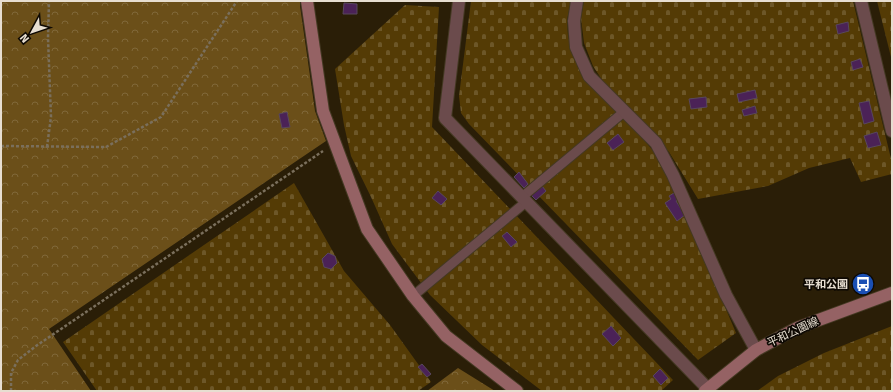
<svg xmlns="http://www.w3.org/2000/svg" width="893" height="392" font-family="'Fira Sans','Noto Sans JP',sans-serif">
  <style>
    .forest { fill: url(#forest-crowns) }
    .cemetery { fill: url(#cemetery-stones) }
    .building { fill: #4b2257; stroke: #58475d }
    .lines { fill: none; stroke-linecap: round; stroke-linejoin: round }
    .lane-casing { stroke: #443923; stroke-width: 11 }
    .street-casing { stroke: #443923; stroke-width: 14 }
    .secondary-casing { stroke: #443923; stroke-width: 14 }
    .path { stroke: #7a6f5c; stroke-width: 2.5; stroke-dasharray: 3 2; stroke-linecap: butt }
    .lane { stroke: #6b4b4c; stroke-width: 9 }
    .street { stroke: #6b4b4c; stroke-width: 12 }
    .secondary { stroke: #956264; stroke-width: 12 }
    .labels { text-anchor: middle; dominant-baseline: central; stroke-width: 3.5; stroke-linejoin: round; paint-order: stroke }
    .poi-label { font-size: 11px; font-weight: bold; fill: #e7ded1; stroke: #0e0903; text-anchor: end }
    .street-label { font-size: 11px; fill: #e7ded1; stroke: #0e0903 }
  </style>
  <defs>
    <pattern id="forest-crowns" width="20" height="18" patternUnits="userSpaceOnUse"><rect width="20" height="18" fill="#6b4f19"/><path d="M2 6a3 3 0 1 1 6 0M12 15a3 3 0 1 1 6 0" fill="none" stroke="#806839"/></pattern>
    <pattern id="cemetery-stones" width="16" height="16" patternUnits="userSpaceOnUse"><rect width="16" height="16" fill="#543b05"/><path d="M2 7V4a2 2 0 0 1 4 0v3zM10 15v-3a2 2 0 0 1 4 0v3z" fill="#6d5728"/></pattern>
  </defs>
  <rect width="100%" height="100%" fill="#2a1e07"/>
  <g class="forest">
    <path d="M1,1h299v5l15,105 11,30 -277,188 42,62h-90z"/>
    <path d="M458,368l37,23h-68z"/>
  </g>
  <g class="cemetery">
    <path d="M471,1h100l-4,19 1,16 4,15 6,16 15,22 34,31 39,46 70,167 -38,27 -229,-236 -8,-11 -2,-17z"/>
    <path d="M584,1h269l39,162v11l-31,8 -11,-24 -41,10 -41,18 -70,13 -29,-47 -63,-66 -13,-20 -9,-23 -3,-25z"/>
    <path d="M877,1h15v60z"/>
    <path d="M405,5l34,2 -7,120 241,253 -12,11h-119l-60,-46 -52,-50 -38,-51 -21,-47 -20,-41 -7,-31 -9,-56z"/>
    <path d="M294,183l50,88 46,54 41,57 -13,9h-321l-34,-49z"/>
    <path d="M892,326v65h-135l21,-15 46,-23z"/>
  </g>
  <g class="building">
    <path d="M344,3l13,1v10h-14z"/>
    <path d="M848,22l1,9 -11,3 -2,-9z"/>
    <path d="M860,59l3,8 -10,3 -2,-8z"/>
    <path d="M755,90l2,8 -18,4 -2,-8z"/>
    <path d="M706,97l1,10 -16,2 -2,-10z"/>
    <path d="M869,101l5,20 -10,3 -5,-21z"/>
    <path d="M755,106l2,7 -13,3 -2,-6z"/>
    <path d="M287,112l3,15 -8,1 -3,-14z"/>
    <path d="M877,132l4,13 -13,3 -4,-12z"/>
    <path d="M618,134l6,8 -11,8 -6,-7z"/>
    <path d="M519,172l9,12 -4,4 -10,-11z"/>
    <path d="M542,186l4,5 -10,9 -5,-5z"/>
    <path d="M438,191l9,8 -6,6 -9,-7z"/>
    <path d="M674,193l5,6 -3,2 9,14 -8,6 -12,-18 6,-4 -2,-3z"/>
    <path d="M507,232l10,10 -6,5 -9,-11z"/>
    <path d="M328,253l7,3 2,7 -6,6 -7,-2 -2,-8z"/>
    <path d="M865,279l2,7 -11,4 -2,-7z"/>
    <path d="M611,326l10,12 -8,8 -11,-12z"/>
    <path d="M422,364l9,10 -4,3 -9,-10z"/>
    <path d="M660,369l8,9 -7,7 -8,-9z"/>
  </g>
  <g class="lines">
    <g class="lane-casing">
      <g id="lane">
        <path d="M522,197l103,-86"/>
        <path d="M413,296l113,-94"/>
      </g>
    </g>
    <g class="street-casing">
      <g id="street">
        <path d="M459,1l-14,117 263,271"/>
        <path d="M577,1l-3,20 2,26 13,29 67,67 17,32 53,120 30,55"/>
        <path d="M861,1l31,130"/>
      </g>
    </g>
    <g class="secondary-casing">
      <g id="secondary">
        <path d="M307,1l16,110 44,118 46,67 33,40 71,55"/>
        <path d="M705,391l51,-41 41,-22 95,-35"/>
      </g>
    </g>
    <g class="path">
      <path d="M1,146l105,1 55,-30 76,-116"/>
      <path d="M47,147l4,-30 -3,-79 1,-37"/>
      <path d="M11,391v-18l7,-13 18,-14 287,-195"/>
    </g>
    <use href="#lane" class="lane"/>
    <use href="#street" class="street"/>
    <use href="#secondary" class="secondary"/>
  </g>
  <defs>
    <g id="bus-disc" transform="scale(1.15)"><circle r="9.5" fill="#1a4fb4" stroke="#0e0903"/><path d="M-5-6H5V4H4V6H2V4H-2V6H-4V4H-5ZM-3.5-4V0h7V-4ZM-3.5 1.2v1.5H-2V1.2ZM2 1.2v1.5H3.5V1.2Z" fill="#fff"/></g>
  </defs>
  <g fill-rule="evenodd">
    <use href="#bus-disc" x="863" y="284"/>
  </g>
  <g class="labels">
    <g class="poi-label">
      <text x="848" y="284">平和公園</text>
    </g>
    <g class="street-label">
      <text transform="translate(793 332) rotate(-25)">平和公園線</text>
    </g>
  </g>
  <rect width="893" height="392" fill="none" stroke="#e7ded1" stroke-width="4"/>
  <g transform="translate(32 32) rotate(230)" stroke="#0e0903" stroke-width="3" paint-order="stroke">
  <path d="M0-3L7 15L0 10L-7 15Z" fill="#e7ded1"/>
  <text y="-6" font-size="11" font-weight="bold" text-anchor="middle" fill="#e7ded1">N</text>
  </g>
</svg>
